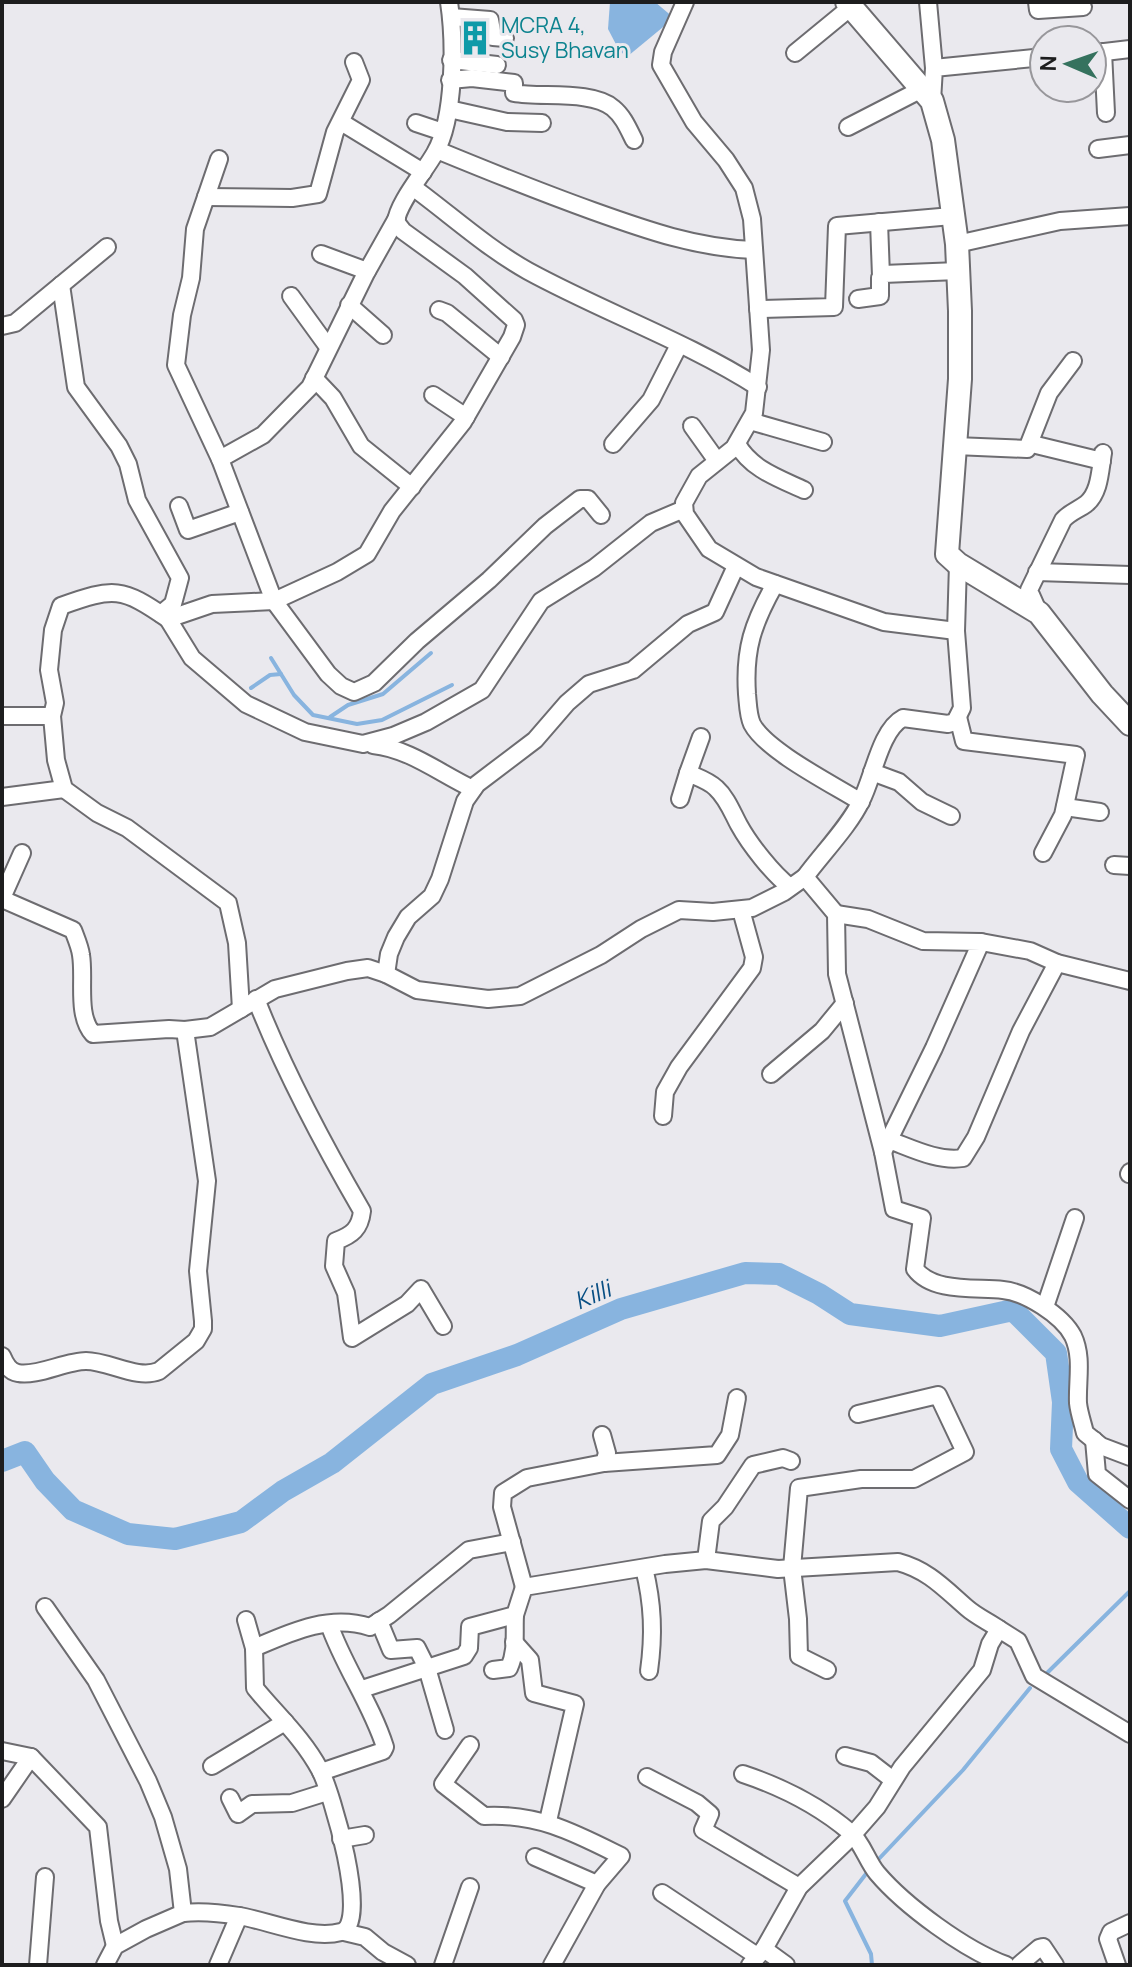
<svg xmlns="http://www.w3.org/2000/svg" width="1132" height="1967" font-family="Manrope,sans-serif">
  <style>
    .water { fill: #88b4df }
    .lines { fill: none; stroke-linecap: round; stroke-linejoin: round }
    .stream { stroke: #88b4df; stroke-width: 4 }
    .river { stroke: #88b4df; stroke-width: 22 }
    .street-casing { stroke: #6d6c70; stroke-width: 20 }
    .secondary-casing { stroke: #6d6c70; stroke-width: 26 }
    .street { stroke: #fff; stroke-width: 16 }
    .secondary { stroke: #fff; stroke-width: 22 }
    .labels { text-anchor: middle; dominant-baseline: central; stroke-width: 6; stroke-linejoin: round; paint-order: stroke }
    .culture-label { font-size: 22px; fill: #0d838f; stroke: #eae9ee; text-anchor: start }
    .water-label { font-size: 24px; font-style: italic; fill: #074e83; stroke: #eae9ee }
  </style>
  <rect width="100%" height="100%" fill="#eae9ee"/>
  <path class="water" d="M610,2h45l19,16 -46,38 -8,-4 -12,-23z"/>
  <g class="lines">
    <g class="stream">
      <path d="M271,658l23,37 19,20 44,9 25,-4 70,-35"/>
      <path d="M251,688l19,-13 11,-1"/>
      <path d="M330,717l18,-12 35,-11 48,-41"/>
      <path d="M1046,1674l84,-83"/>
      <path d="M875,1863l88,-93 67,-82"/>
      <path d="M869,1870l-24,31 26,53 1,11"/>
    </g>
    <path class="river" d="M2,1461l23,-9 20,29 28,29 55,24 47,5 66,-17 42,-31 49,-28 100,-79 85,-29 104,-46 124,-36 34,1 40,20 31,20 90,12 73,-16 43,43 7,49 -2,47 17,33 52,46"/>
    <g class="street-casing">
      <g id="street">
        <path d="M685,2l-22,50 -2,13 33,57 32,38 18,28 8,31 9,131 -7,63 -20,35 -35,28 -15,27 1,11 24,35 47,28 128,45 72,9"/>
        <path d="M928,2l6,66"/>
        <path d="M1037,2l1,8 45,-3"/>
        <path d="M451,17l39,3 3,17 12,1"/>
        <path d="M1103,52l3,61"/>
        <path d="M795,53l56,-46"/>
        <path d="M1096,53l34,-4"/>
        <path d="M451,60l46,5"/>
        <path d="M450,80l22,-2 42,5v10c27,5 78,-3 99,15 10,8 15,20 21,32"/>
        <path d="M932,101l2,-33 110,-11"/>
        <path d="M449,109l58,13 35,1"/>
        <path d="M341,122l82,50"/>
        <path d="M416,123l27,9"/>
        <path d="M848,127l74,-38"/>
        <path d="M1098,149l32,-4"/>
        <path d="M437,150c51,21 103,42 156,61 53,19 104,37 161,39"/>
        <path d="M219,159l-24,70 -4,49 -9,37 -6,50 44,94 54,142 54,73 13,12 13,6 20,-9 43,-42 72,-61 56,-54 35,-27h8l13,16"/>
        <path d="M414,188c38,28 73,60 114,83 75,41 158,70 230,116"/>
        <path d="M206,197l86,1 26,-4 17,-62 26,-52 -7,-18"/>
        <path d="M879,222l2,54"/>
        <path d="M957,244l103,-23 70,-5"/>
        <path d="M321,254l46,17"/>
        <path d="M61,285l15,102 43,59 9,18 9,36 43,78 -7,26 -12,10"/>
        <path d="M291,296l37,51"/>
        <path d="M858,299l22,-3v-18l3,-4 75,-3"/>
        <path d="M349,305l34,30"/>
        <path d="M758,309l76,-2 3,-81 115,-10"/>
        <path d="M439,310l8,3 54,44"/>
        <path d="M2,326l13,-3 92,-76"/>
        <path d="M314,378l19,20 28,48 51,41"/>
        <path d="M433,395l33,22"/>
        <path d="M750,421l73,21"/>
        <path d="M692,426l25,35"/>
        <path d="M613,444l38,-44 28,-55"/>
        <path d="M737,444c14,25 41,34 67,46"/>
        <path d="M1032,444l70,17"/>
        <path d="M955,446l72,3 22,-56 24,-32"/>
        <path d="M220,459l43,-24 47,-48 56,-114 31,-55"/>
        <path d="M179,506l9,24 52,-18"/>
        <path d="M958,564l-2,67 6,77 -7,14 -7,2 -45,-6c-23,12 -30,61 -42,83 -11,24 -40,54 -56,76l31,37 1,60 46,178 11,57 28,9 -7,51c18,24 61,18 88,21 22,2 59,25 70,46 10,21 4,45 5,67 1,10 5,21 7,30l16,13 29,11"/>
        <path d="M1037,572l93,3"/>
        <path d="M775,584c-22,39 -31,65 -28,110 1,10 1,21 5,30 14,27 82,61 109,78"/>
        <path d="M1039,613l-8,-18 -2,1v-6l34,-70c7,-8 15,-10 23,-16 14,-11 14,-34 17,-51"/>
        <path d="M168,619l24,39 54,46 59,28 58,12 30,-8 33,-14 56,-32 59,-89 53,-33 57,-45 33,-14"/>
        <path d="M2,716h50"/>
        <path d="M958,717l6,24 112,14 -13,60 -20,38"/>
        <path d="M373,745c37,4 66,28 100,44"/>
        <path d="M872,772l27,10 23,20 29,14"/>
        <path d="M688,773l13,-36"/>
        <path d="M2,797l62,-8"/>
        <path d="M680,799l8,-26c9,4 21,8 28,15 11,10 16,24 23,37 11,20 34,49 51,62"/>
        <path d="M1065,807l35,5"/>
        <path d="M1114,865l16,1"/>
        <path d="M2,898l20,-45"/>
        <path d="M2,899l71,31c3,8 7,17 8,25 4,24 -5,60 12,79l76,-5 16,1 25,-3 65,-38 72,-18 21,-3 18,6 31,16 71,9 32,-3 81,-41 40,-26 38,-19 34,2 39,-4 32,-16 21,-15"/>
        <path d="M836,914l32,5 55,22 58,1 -47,106 -51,104"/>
        <path d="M981,942l49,9 27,12 73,18"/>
        <path d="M386,974l3,-20 7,-17 12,-20 24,-21 8,-17 25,-78 12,-17 58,-44 32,-37 22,-19 44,-14 55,-46 27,-12 21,-46"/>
        <path d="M256,999c29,74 66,143 106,212 -2,18 -10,24 -26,30l-2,25 12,27 6,45 55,-34 14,-15 22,37"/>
        <path d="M241,1009l-4,-66 -9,-40 -101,-75 -30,-15 -33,-24 -8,-29 -4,-44 3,-13 -6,-33 4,-40 8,-24c53,-19 61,-19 107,13l44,-15 62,-3 63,-29 30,-18 25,-43 71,-89 49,-85 4,-12 -2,-5 -49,-44 -62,-45 -7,-9c1,-18 29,-51 39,-69 20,-35 20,-111 14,-151"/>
        <path d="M771,1074l51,-43 23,-28"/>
        <path d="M663,1116l2,-24 14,-25 73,-99 2,-11 -13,-47"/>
        <path d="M889,1140c22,8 49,22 74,18l13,-21 45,-106 36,-68"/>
        <path d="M1129,1174l1,-2"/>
        <path d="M1045,1307l30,-89"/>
        <path d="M2,1356c3,7 7,16 16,17 18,4 48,-12 68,-12 23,0 51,19 73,10l37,-30 7,-12v-8l-5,-50 9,-90 -22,-151"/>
        <path d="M1094,1440l3,34 33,26"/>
        <path d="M604,1463l113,-8 13,-20 7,-37"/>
        <path d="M706,1560l5,-39 14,-14 28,-42 30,-7 8,3"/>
        <path d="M644,1568c9,36 10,67 5,103"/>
        <path d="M524,1587l-22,-80 1,-14 24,-15 77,-15 3,-10 -5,-18"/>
        <path d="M45,1607l51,73 52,101 15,36 15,52 5,44 -37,16 -31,17 -10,19"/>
        <path d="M379,1621l12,29 26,-2 10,20 18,62"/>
        <path d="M514,1642l16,18 4,33 41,11 -27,117"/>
        <path d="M254,1648c37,-16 75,-34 116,-21l19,-12 80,-65 43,-8"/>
        <path d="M493,1670l16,-2c8,-17 5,-35 6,-53"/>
        <path d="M827,1670l-28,-14 -1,-37 -6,-51 7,-80 62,-9h53l51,-27 -27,-57 -80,19"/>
        <path d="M362,1689l102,-33 5,-8 1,-21 45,-12 9,-28 141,-23 41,-4 72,9 120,-7c30,8 46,26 69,46 9,8 22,14 32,21"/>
        <path d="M470,1745l-27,39 41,32c54,-3 91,17 137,40l-24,28 -45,81"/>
        <path d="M2,1751l29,6 67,70 11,94 6,25"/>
        <path d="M845,1756l26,7 22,17"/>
        <path d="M212,1766l73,-44"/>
        <path d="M321,1772l62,-21 2,-4c-14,-44 -41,-80 -56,-123"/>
        <path d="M743,1774c39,13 75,31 107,58 12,10 17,29 27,41 28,33 88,77 129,92"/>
        <path d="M647,1777l50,26 13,11 -7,16 96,57"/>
        <path d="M230,1798l8,16 14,-10 40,-1 35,-11"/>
        <path d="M2,1799l29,-42"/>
        <path d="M341,1839l24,-4"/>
        <path d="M535,1857l62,27"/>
        <path d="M662,1893l95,63"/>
        <path d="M183,1913c18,-2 38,0 56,3 30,5 72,24 102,16 30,-7 -10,-142 -21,-162 -17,-32 -43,-55 -65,-82l-1,-40 -8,-28"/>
        <path d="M344,1932l21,5 18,15 24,13"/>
        <path d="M764,1949l22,16"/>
        <path d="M38,1965l7,-88"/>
        <path d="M218,1965l21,-49"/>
        <path d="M443,1965l27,-78"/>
        <path d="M750,1965l14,-16 35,-62 50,-48 28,-32 25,-40 80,-97 8,-26 9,-15 19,12 16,35 96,58"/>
        <path d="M1019,1965l20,-17 4,-1 12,18"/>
        <path d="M1117,1965l-9,-26 3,-7 19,-9"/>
      </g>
    </g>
    <g class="secondary-casing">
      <path id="secondary" d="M847,2l85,99 11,39 14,104 3,67v68l-13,175 11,10 81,49 63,81 28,30"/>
    </g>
    <use href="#street" class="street"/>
    <use href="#secondary" class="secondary"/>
  </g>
  <defs>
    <g id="building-bare" transform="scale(2.76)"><path d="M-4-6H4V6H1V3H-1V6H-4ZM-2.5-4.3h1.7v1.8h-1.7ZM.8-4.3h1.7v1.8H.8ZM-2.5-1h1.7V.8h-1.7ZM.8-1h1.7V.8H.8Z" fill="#0f9aa8" stroke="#eae9ee" stroke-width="2.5" paint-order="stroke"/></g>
  </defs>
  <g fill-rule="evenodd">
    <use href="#building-bare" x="475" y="38"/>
  </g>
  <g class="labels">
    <g class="culture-label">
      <text x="501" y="25">MCRA 4,<tspan x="501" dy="25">Susy Bhavan</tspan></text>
    </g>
    <g class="water-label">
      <text transform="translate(592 1294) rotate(-23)">Killi</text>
    </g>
  </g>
  <rect width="1132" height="1967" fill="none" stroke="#1d1d1e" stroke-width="8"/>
  <g transform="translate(1068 64) rotate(272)"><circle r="38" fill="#eae9ee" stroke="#98979b" stroke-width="2"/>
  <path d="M0-6L14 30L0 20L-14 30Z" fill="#35725e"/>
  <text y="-12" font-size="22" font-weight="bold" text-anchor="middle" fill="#1d1d1e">N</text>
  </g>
</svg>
